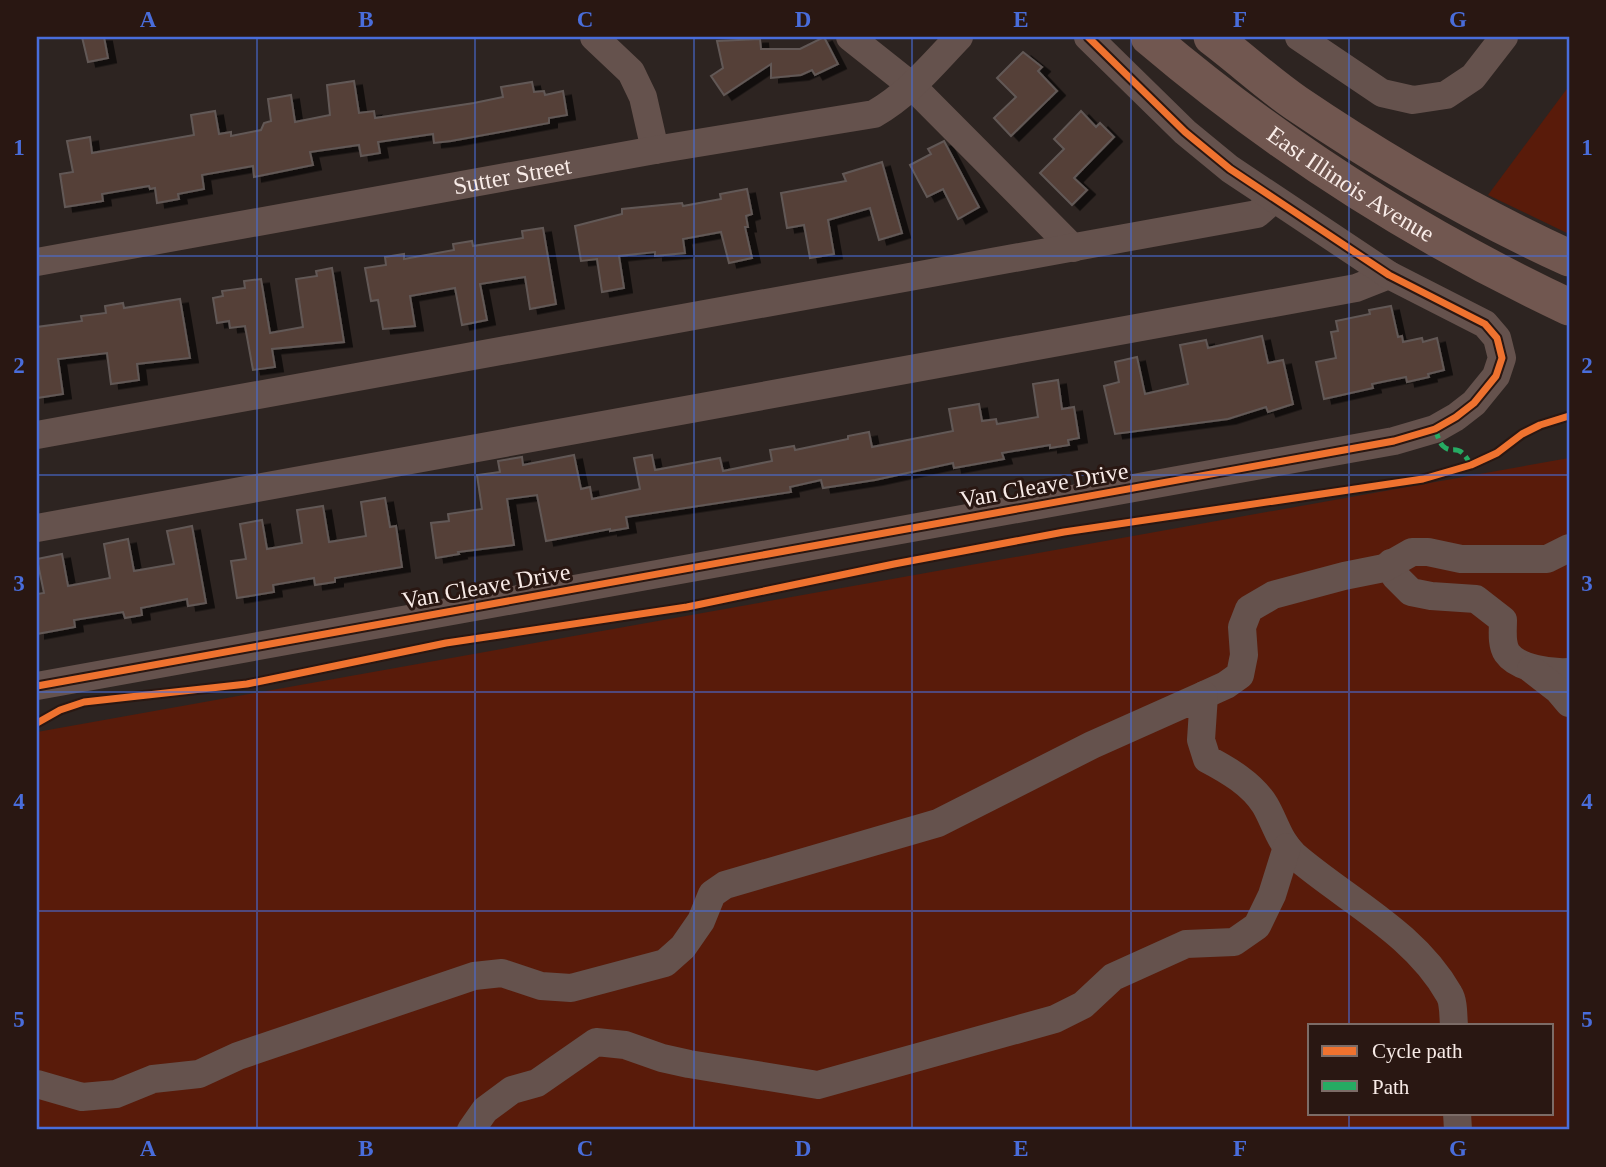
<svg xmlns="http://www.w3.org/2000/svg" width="1606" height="1167" font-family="Georgia,serif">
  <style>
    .green { fill: #591b0a; fill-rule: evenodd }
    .building { fill: #543f39; stroke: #625956; stroke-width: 2; filter: url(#shadow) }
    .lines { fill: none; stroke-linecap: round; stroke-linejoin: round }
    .minor { stroke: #65524d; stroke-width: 28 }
    .major { stroke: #715750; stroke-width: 37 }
    .quiet { stroke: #26ab63; stroke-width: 5; stroke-dasharray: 10 5; stroke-linecap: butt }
    .cycleway-casing { stroke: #291712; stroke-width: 11 }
    .cycleway { stroke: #ef722f; stroke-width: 7 }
    .grid { fill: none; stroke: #496ddb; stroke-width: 2; stroke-opacity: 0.55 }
    .labels { text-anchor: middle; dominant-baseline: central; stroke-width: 6; stroke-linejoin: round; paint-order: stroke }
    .street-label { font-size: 24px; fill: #f8ebe7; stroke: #291712 }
    .neatline { fill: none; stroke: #496ddb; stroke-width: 2.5 }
    .grid-label { font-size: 23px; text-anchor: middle; font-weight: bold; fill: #496ddb }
  </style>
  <defs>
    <filter id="shadow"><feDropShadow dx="8" dy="4.5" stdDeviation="0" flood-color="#0009"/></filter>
  </defs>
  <rect width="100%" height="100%" fill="#2d2421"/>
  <g class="green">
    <path d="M1569,86v148l-81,-39z"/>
    <path d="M1569,458v672h-1532v-398zM1310,1025h242v88h-242z"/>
  </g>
  <g class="building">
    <path d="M82,37h22l4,21 -20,4z"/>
    <path d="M824,37l14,27 -23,11 -3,-5 -11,5 -30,3v-14l-47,31 -13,-19 12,-8 -6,-27 43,-2 1,10h39z"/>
    <path d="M1023,52l19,15 -4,4 19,20 -46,45 -17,-18 22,-21 -19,-19z"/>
    <path d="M354,81l5,32 15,-2 1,7 99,-15 29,-6 -2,-10 31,-5 2,10 10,-1 1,4 18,-4 4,24 -18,3v5l-98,18 -17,2 -1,-9 -55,8 2,11 -19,3 -2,-11 -49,7 3,13 -59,12 -1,-11 -51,9 2,14 -26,5 1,5 -22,4 -2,-15 -5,1 -1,-3 -47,8 1,7 -38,6 -5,-33 13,-2 -6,-31 23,-4 2,16 102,-18 -3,-20 24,-4 4,23 12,-2v4l30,-6 3,-7 7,-2 -3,-22 23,-4 4,27 35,-7 -3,-30z"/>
    <path d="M1081,111l15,16 4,-4 14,14 -40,41 13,12 -15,15 -32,-32 24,-24 -10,-10z"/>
    <path d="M944,141l35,66 -21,12 -15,-30 -16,8 -17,-32 21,-11 -3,-5z"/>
    <path d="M882,162l20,71 -23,7 -9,-32 -42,12 6,34 -24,4 -6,-33 -17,3 -6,-35 65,-12 -3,-7z"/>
    <path d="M747,189l5,25 -6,2 2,11h-3l7,31 -23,5 -8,-31 -38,7 2,14 -30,3v-4l-36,4 5,32 -22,4 -5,-33 -16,2 -6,-35 47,-12v-5l60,-6 1,3 38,-7 -1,-5z"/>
    <path d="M543,228l13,76 -26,5 -5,-32 -45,7 7,36 -25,5 -7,-37 -45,8 5,30 -32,3 -5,-29 -7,1 -6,-33 21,-3 -1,-8 19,-3v5l50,-9 -1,-6 19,-3 1,5 50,-8 -1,-7z"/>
    <path d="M332,268l12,74 -72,7 3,18 -22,3 -8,-44 -15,2 -1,-7 -12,2 -4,-25 10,-2 -1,-5 23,-3 -1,-7 17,-2 9,54 33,-6 -7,-48 21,-3 -1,-5z"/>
    <path d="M180,299l10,59 -53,6 2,16 -28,4 -4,-31 -49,6 5,35 -26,4v-71l45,-6 -1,-5 25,-3 -1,-7 18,-3 1,5z"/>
    <path d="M1391,306l7,31 4,-1 1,6 19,-4 1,4 14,-4 7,32 -16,4 1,3 -22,5 -1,-5 -34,7 1,4 -49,11 -8,-37 20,-4 -5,-26 7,-1 -2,-10 34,-7 -1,-4z"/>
    <path d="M1262,336l6,27 15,-3 10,44 -25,8 -2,-5 -38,12 -113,15 -11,-48 15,-4 -4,-20 22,-5 8,37 43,-10 -8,-39 26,-5 2,8z"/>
    <path d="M1058,380l4,29 12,-2 5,31 -11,2 1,5 -19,3v-3l-48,8 2,6 -50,9 -1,-5 -78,17 -52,8 -2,-8 -31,7 1,5 -165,25 2,11 -18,3v-2l-64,12 -9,-46 -30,4 7,46 -56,7 1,2 -23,4 -5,-35 18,-2 -1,-7 34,-5 -5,-34 23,-3 -2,-11 24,-4 1,8 51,-10 7,34 9,-2 2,12 48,-10 -6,-31 18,-3 3,15 65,-12 3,13 49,-10 -2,-11 24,-4 1,4 53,-11v-3l21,-4 3,15 81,-16 -4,-22 30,-5 3,17 14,-2 1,5 41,-7 -5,-33z"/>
    <path d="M385,498l5,29 6,-1 6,41 -67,11v4l-20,3 -1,-7 -41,7 1,7 -37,6 -6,-37 15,-2 -6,-35 22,-4 5,29 35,-6 -5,-33 26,-4 6,36 37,-6 -5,-34z"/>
    <path d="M192,526l14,77 -18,3 -1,-7 -46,9 1,7 -17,3 -2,-6 -49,8 1,7 -38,7v-40l7,-1 -7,-34 25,-5 6,32 42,-8 -6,-34 24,-5 6,32 40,-7 -7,-33z"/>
  </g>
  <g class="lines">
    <g class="minor">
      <path d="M594,37l37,35 12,25 12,53"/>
      <path d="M850,37l63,50 160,161"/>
      <path d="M1299,37l83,56 31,7 33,-5 27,-18 31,-40"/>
      <path id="s1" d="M37,262l618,-112 219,-36c35,-20 58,-49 85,-77"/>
      <path d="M37,435l1220,-221 16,-14"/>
      <path d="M37,528l1319,-240 33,-13"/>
      <path d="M1391,563l4,13 16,16 20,4 45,3 27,21c0,10 -2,24 4,33 11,16 45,20 62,19"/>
      <path d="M1531,669l27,21 11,13"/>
      <path d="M37,686l1357,-245 41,-12 21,-12 18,-14 22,-27 6,-18 -5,-20 -12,-14 -96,-49 -159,-106 -45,-37 -97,-95"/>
      <path d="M1204,695l22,-10 14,-10 4,-20 -2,-28 7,-18 24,-14 71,-19 40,-8 28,-16h16l33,7h86l22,-11"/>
      <path d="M37,1084l45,13 34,-3 37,-15 46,-5 39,-18 236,-80 28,-3 39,13 30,2 94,-25 18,-16 18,-26 11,-27 13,-9 213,-62 154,-78 112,-50 -3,45 6,19c21,11 45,25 58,46 10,17 14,36 29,50 52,45 120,77 155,139 5,8 4,22 5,31"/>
      <path d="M1457,1113l1,17"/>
      <path d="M471,1130l14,-20 27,-20 25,-7 59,-41 29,3 37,13 27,6 129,21 237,-66 28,-14 30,-28 73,-33 48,-2 23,-16 15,-31 15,-48"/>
    </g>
    <g class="major">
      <path id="s2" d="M1149,37c127,108 269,199 420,270"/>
      <path d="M1212,37c28,21 55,46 84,66 87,59 177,111 273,155"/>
    </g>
    <path class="quiet" d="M1435,429c2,5 4,13 8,17 11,10 14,-6 28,19"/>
    <g class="cycleway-casing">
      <g id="cycleway">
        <path d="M37,686l1357,-245 41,-12 21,-12 18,-14 22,-27 6,-18 -5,-20 -12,-14 -96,-49 -159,-106 -45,-37 -97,-95"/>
        <path d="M37,723l23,-13 24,-8 163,-18 199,-41 241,-36 207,-43 170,-32 359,-53 48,-14 26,-12 25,-19 18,-9 29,-9"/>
      </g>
    </g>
    <use href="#cycleway" class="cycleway"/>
  </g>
  <path class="grid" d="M257,37v1093M475,37v1093M694,37v1093M912,37v1093M1131,37v1093M1349,37v988M37,256h1532M37,475h1532M37,692h1532M37,911h1532M1349,1113v17"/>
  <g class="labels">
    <g class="street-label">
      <text stroke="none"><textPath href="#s1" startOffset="483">Sutter Street</textPath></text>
      <text stroke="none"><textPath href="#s2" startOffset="250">East Illinois Avenue</textPath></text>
      <text transform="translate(1044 485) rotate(-10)">Van Cleave Drive</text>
      <text transform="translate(486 586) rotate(-10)">Van Cleave Drive</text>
    </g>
  </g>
  <rect width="1606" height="1167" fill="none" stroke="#291712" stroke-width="77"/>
  <rect x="1308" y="1024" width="245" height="91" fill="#291712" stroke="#7c6c67" stroke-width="2"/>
  <rect x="1322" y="1046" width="35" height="10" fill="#ef722f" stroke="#7c6c67" stroke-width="2"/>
  <text x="1372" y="1058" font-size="21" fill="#f8ebe7">Cycle path</text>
  <rect x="1322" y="1081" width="35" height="10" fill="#26ab63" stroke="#7c6c67" stroke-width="2"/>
  <text x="1372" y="1094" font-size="21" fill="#f8ebe7">Path</text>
  <rect x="38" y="38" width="1530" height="1090" class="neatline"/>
  <g class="grid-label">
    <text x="148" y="27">A</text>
    <text x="366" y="27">B</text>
    <text x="585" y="27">C</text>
    <text x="803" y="27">D</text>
    <text x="1021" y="27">E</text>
    <text x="1240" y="27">F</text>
    <text x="1458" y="27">G</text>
    <text x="19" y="155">1</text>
    <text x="1587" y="155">1</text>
    <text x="19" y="373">2</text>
    <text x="1587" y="373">2</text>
    <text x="19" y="591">3</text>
    <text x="1587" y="591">3</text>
    <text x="19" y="809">4</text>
    <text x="1587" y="809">4</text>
    <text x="19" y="1027">5</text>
    <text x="1587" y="1027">5</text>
    <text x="148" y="1156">A</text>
    <text x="366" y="1156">B</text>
    <text x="585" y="1156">C</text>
    <text x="803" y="1156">D</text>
    <text x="1021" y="1156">E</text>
    <text x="1240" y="1156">F</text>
    <text x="1458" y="1156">G</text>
  </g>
</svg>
